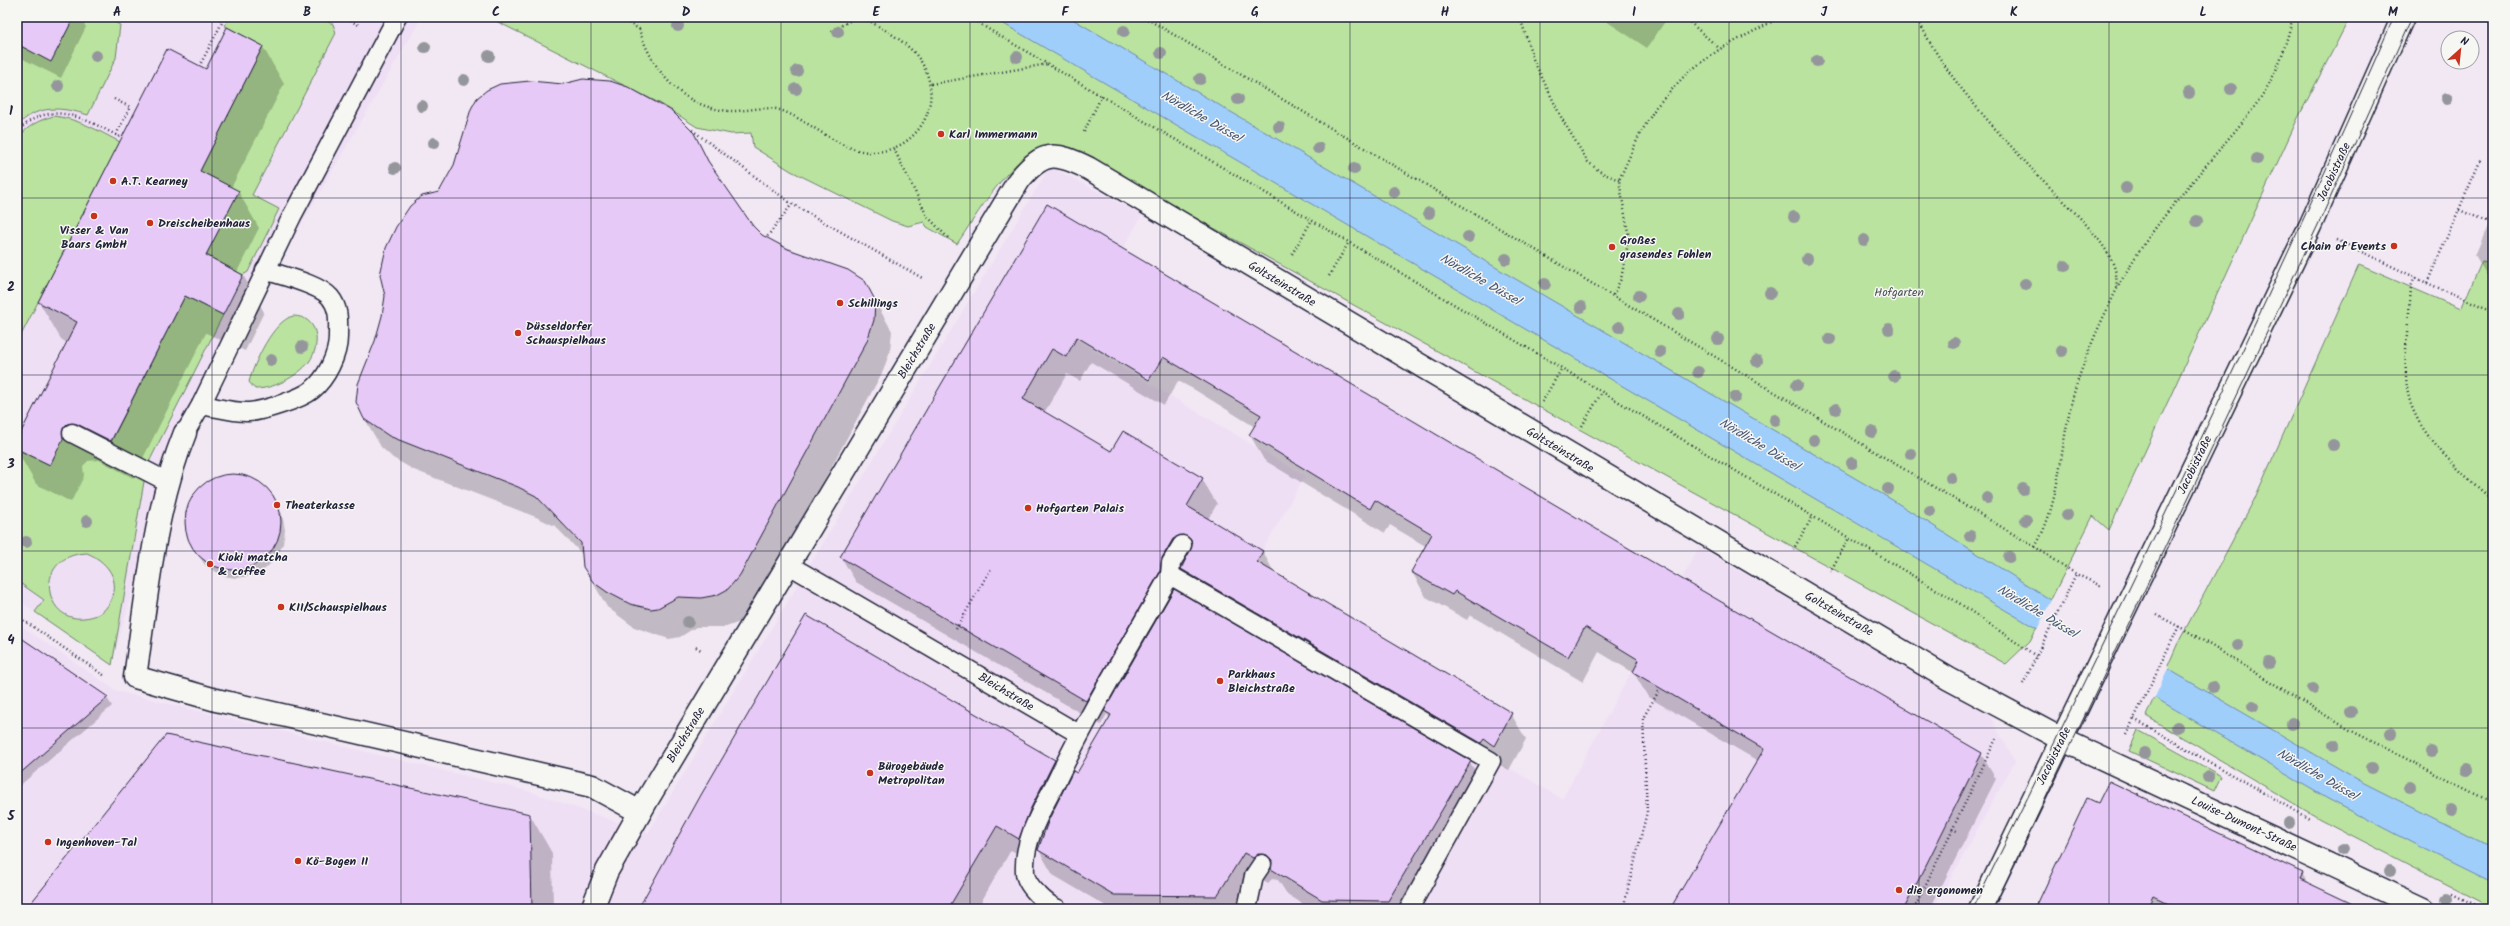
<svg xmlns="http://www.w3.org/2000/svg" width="2510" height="926" font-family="Kalam,sans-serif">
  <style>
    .built { fill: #efdff5 }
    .green { fill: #bae39f; stroke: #6e826d; fill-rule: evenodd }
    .water { fill: #a0cefb; stroke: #6e89ae }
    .pier { fill: #f2e8f4 }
    .shadow { fill: #0003 }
    .building { fill: #e7c9f7; stroke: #22223b }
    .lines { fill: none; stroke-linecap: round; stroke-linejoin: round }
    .lane-casing { stroke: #22223b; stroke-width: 21 }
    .street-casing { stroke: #22223b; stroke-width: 25 }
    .secondary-casing { stroke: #22223b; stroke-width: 25 }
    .path { stroke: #22223b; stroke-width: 2.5; stroke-dasharray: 1 3; stroke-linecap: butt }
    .lane { stroke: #f6f6f2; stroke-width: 18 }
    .street { stroke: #f6f6f2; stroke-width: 22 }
    .secondary { stroke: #f6f6f2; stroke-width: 22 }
    .tram { stroke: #22223b; stroke-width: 1 }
    .tree { fill: #94969c }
    .grid { fill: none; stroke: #22223b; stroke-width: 1; stroke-opacity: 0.55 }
    .poi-dot { fill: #c8321e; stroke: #f6f6f2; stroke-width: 1.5 }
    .labels { text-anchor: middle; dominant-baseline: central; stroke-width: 3; stroke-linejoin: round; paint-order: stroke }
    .poi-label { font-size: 12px; font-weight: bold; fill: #22223b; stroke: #f6f6f2; text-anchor: start }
    .street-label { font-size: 12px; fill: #22223b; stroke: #f6f6f2 }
    .park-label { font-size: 12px; fill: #485254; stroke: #f6f6f2 }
    .water-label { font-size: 13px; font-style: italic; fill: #485675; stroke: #f6f6f2 }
    .neatline { fill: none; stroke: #22223b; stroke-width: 1.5 }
    .grid-label { font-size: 13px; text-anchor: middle; font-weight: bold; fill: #22223b }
  </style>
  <rect width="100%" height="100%" fill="#f2e8f4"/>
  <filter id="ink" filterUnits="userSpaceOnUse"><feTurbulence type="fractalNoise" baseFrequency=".025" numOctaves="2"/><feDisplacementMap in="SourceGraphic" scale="8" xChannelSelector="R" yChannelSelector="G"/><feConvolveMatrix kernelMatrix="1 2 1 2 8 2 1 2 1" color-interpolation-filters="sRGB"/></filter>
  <g filter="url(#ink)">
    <g class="built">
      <path d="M17,17h405l-241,414 -14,36 -55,198 -95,-65z"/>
      <path d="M1050,166l92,49 -69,123 232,138 -73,128 330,195 137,-252 291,169 25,45 -81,148h-1917v-286l100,68 415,101 116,41z"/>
    </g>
    <g class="green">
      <path d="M74,17h31l15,8 -4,33 -28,57c-26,-8 -51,-11 -71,11v-82l34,17z"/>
      <path d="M229,17h89l15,7 3,9 -84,162 27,14 -31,63 -5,3 -37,-20 32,-64 -38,-20 63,-125 -38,-20z"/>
      <path d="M488,17h1862l-53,103 -188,410 -16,-14 -63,125 -24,23 -936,-515c-8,-1 -17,-3 -25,-2 -31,4 -71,72 -88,97l-30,-17 -3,-5 -16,4 -16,-5 -101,-50 -38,-24 -2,-14 -20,1 -34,-7 -36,-23z"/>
      <path d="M54,116c25,3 45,15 66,26l-103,201v-204c11,-13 21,-19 37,-23z"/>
      <path d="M2482,261l11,2v645l-173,-89 -174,-103 31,-71 77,-145 105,-235 102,44z"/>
      <path d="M185,296l38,19 -76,151 -78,-39 2,-3 39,20z"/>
      <path d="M293,316c25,0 29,28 16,46 -12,15 -36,27 -54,27l-6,-7c5,-19 24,-61 44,-66z"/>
      <path d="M65,435l80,41 -33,189 -77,-53 9,-12 -27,-19v-132l33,16zM87,553c24,10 37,33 19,55 -6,7 -13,9 -22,10 -41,5 -52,-63 3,-65z"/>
      <path d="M2138,730l83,46 -7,15 -85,-40z"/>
    </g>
    <path class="water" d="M992,17h77l825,484 157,99 117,69 196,114 129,65v35l-73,-36 -92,-48z"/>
    <path class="pier" d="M2052,598l117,69 -15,32 -118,-67z"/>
    <g class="shadow">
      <path d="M17,17h63l6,10 -25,51 -44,-22z"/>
      <path d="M1600,17h64l2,3 -19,28z"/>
      <path d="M263,47l21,37 -53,104 7,3 21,37 -22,44 6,3 21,37 -19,39 -39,-18 -73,145 -34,-18 -11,1 -5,5 1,10 -13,26 -35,-18 -19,-33v-9l50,-99 -6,-4 -22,-37 167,-232z"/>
      <path d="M563,85l65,3 32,17 31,26 29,50 27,40 15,15 102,46 28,49 -2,20 -7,20 -126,234 -17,17 -14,5h-30l-16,10 -11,2 -35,-12 -27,-20 -17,-30 -7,-22 -28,-29 -19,-9 -122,-47 -21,-12 -12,-11 -23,-40 -1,-15 5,-18 14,-33 7,-25 56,-123z"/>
      <path d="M1047,206l582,343 352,205 15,25 -66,130h-259l87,-148 -110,-64 -14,-24 -35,-21 -16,30 -113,-67 -3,5 -41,-23 -14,-25 15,-25 -37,-22 -5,8 -121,-73 -14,-25 5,-8 -60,-37 -17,-9 -14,24 -73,-43 -11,19 -13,-7 -23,39 67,40 91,26 15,25 -9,15 55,33 12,22 236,140 15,25 -17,31 -312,-176 -14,-23 -7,12 -1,8 295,171 14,25 -72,122h-101l-24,-15 -9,-14 -6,-1 -4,4 -10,-6 -19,32h-128l-58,-34 -15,-26 -5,14 -22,-13 -34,59h-337l414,-148 14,23 9,-10 33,-55 -3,-5 -6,11 -245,-143 -15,-25z"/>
      <path d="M2493,215v71l-18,-31z"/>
      <path d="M226,476h16l14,6 12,10 14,22 3,16 -2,14 -7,14 -11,11 -14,7 -15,2 -13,-2 -18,-11 -12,-18 -6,-14 -1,-15 4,-15 8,-12 11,-10z"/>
      <path d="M17,637l90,61 5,8 -95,82z"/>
      <path d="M2099,805l203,68 6,11 53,25h-325z"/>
      <path d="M530,815l22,38 1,56h-526z"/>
    </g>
    <g class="building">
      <path d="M17,17h57l-23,45 -34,-18z"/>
      <path d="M227,27l36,19 -63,125 39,20 -33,64 37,20 -20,40 -38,-19 -74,145 -34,-17h-10l-4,5v10l-13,26 -33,-16v-9l60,-118 -39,-20 129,-253 39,20z"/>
      <path d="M583,79l27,2 18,6 44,24 22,22 14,28 45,65 9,9 26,14 60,21 17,11 10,19 -1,20 -7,21 -127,234 -12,14 -11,6 -16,3 -23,-1 -20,11 -7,1 -21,-5 -23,-12 -14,-10 -10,-15 -2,-24 -45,-47 -18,-9 -129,-51 -25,-17 -8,-17 2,-18 17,-43 7,-25 3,-20 -5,-21 6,-27 10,-21 14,-21 12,-10 17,-4 15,-27 17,-56 6,-11 10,-8 13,-6 30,-3 33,3z"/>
      <path d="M1047,204l583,345 352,204 -78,156h-234l94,-160 -131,-77 6,-12 -54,-33 -17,30 -113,-66 -3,4 -41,-23 21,-38 -57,-34 -5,9 -121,-74 12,-20 -98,-58 -14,23 -72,-43 -11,20 -14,-8 -29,50 88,52 12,-20 80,47 -16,28 76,45 -6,11 255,151 -18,33 -10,-7 -3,4 -300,-174 11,-23 -1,-6 -8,-5 -10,4 -11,19 -2,14 -74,129 -246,-144z"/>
      <circle cx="233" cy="522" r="48"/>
      <path d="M1174,589l297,172 -83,140 -66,-1 -51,-31 1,-9 -5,-5 -9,-1 -5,4 -9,-5 -27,43 -103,-1 -76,-45 11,-31 24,-48 4,2 34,-58 -7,-4z"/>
      <path d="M806,615l249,145 -25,50 -11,29 -22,-13 -49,83h-310l63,-114z"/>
      <path d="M17,635l91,62 -91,79z"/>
      <path d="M166,735l364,79 2,95h-506z"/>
      <path d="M2109,781l194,92 -3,6 63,30h-183l-27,-13 -6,13h-112l52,-111 11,5z"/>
    </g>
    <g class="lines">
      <g class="lane-casing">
        <g id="lane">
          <path d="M201,405c15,2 33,8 48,7 14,-1 52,-13 63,-22 14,-11 26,-35 26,-53 0,-15 2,-28 -8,-40 -11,-13 -48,-21 -65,-27"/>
          <path d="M72,433l96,49"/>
          <path d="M185,433l16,-28 91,-189 105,-199"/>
          <path d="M789,565l290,169"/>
          <path d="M1170,575l321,186 -82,148"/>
          <path d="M1058,909c-11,-4 -33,-24 -33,-37 -2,-32 17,-62 31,-90 34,-71 75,-138 114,-207l1,-12 11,-18"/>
          <path d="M1247,909l7,-33 8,-12"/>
        </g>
      </g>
      <g class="street-casing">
        <g id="street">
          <path d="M185,433c-31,76 -38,163 -50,244l81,23 376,86 48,26"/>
          <path d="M592,909l15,-38 40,-71 372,-620c24,-30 37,-28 69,-12l861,511 114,61 361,169"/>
        </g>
      </g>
      <g class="secondary-casing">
        <path id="secondary" d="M1980,909l330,-683 93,-209"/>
      </g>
      <g class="path">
        <path d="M216,17l7,4"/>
        <path d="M343,17l16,8"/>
        <path d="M618,17l21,12c14,42 42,78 90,82 15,1 37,-6 51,-1 29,10 60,41 90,42 49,1 77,-51 50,-92 -13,-19 -38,-32 -58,-43"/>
        <path d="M968,17l991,586 77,53"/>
        <path d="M1144,17l891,530 41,27 25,12"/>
        <path d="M1520,17l13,42 29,60 26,43 14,11 17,7"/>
        <path d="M1684,17l36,32"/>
        <path d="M1917,17c25,56 72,105 113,150 23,25 78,72 85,103 2,6 1,12 2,18"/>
        <path d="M831,31l26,-14"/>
        <path d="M201,63l24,-46"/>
        <path d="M931,84l117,-20"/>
        <path d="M114,99l16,8 -14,28"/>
        <path d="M692,130l100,74 -25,33"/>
        <path d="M17,132c33,-35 68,-13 103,5"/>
        <path d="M1084,132l18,-37"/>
        <path d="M894,149l33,67 21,22"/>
        <path d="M792,204l132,75"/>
        <path d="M2459,210l30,12"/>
        <path d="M2337,240l90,43 54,-124"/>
        <path d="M1292,254l20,-34"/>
        <path d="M1329,276l20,-34"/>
        <path d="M2415,277l-4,10c-2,33 -8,68 -4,100 5,46 54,84 86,114"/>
        <path d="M2427,283l66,28"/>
        <path d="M1613,295l8,-16 8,-41 -10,-58 20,-44 17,-29 31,-34 33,-24 61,-32"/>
        <path d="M1542,402l20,-34"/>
        <path d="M1582,426l20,-34"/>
        <path d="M2035,547c23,-40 24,-84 33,-128 8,-44 29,-90 49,-130 26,-51 65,-95 102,-139 18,-22 39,-44 52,-70 11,-20 16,-41 22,-63"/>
        <path d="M1793,550l20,-34"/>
        <path d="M1830,572l19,-34"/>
        <path d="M2157,615l32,17 159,97 145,74"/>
        <path d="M17,616l88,60"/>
        <path d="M956,629l36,-62"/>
        <path d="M696,647l5,3"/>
        <path d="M2023,684l53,-110"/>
        <path d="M2134,719l177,101"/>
        <path d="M2126,735l53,-109"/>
        <path d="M1952,829l7,3"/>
        <path d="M2452,894l32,15"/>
        <path d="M1623,909l24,-97 -4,-94 17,-29"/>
        <path d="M1914,909l82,-170"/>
      </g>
      <use href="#lane" class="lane"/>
      <use href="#street" class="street"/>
      <use href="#secondary" class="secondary"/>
      <g class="tram">
        <path d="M1973,909c145,-295 289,-591 421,-892"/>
        <path d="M1993,909l325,-684 94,-208"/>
      </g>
    </g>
    <g class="tree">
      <circle cx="678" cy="26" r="6"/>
      <circle cx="1124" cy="31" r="6"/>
      <circle cx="838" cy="32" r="6"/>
      <circle cx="425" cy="47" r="6"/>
      <circle cx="1161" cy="53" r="6"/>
      <circle cx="96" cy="56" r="6"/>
      <circle cx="489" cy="56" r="6"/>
      <circle cx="1017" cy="57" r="6"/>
      <circle cx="1817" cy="61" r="6"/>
      <circle cx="797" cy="71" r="6"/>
      <circle cx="1200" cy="79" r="6"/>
      <circle cx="464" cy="80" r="6"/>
      <circle cx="58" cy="86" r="6"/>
      <circle cx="796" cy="89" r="6"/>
      <circle cx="2231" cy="89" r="6"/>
      <circle cx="2189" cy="93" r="6"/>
      <circle cx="1238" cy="99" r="6"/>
      <circle cx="2447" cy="99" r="6"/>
      <circle cx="422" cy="106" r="6"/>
      <circle cx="1279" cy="127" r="6"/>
      <circle cx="434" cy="143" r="6"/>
      <circle cx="1318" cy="148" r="6"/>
      <circle cx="2257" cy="159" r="6"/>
      <circle cx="395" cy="168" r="6"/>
      <circle cx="1354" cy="169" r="6"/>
      <circle cx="2126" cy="188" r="6"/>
      <circle cx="1394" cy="192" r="6"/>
      <circle cx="1429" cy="213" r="6"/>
      <circle cx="1794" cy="217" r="6"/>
      <circle cx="2197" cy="221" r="6"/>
      <circle cx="1468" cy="237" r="6"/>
      <circle cx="1864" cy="240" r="6"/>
      <circle cx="1506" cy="259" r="6"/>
      <circle cx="1807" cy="259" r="6"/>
      <circle cx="2065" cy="266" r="6"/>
      <circle cx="1545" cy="284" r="6"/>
      <circle cx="2025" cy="284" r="6"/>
      <circle cx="1770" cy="293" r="6"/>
      <circle cx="1639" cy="296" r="6"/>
      <circle cx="1581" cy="307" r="6"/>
      <circle cx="1679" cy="314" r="6"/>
      <circle cx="1619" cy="327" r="6"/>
      <circle cx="1889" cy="329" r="6"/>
      <circle cx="1718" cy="339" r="6"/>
      <circle cx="1830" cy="339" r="6"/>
      <circle cx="1954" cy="343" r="6"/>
      <circle cx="302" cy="347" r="6"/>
      <circle cx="2062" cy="351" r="6"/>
      <circle cx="1660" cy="352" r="6"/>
      <circle cx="271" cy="360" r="6"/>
      <circle cx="1757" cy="361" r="6"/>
      <circle cx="1698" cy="372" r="6"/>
      <circle cx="1894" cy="376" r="6"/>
      <circle cx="1797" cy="385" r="6"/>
      <circle cx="1735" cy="397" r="6"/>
      <circle cx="1836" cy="409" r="6"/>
      <circle cx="1775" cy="420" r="6"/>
      <circle cx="1872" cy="432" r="6"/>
      <circle cx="1814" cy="440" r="6"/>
      <circle cx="2333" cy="445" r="6"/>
      <circle cx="1911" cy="454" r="6"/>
      <circle cx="1852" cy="463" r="6"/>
      <circle cx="1951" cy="478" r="6"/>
      <circle cx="1888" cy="489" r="6"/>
      <circle cx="2023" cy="489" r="6"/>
      <circle cx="1987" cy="498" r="6"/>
      <circle cx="1930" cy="511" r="6"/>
      <circle cx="2067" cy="515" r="6"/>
      <circle cx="2026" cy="520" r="6"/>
      <circle cx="87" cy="521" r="6"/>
      <circle cx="1970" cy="536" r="6"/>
      <circle cx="26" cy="542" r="6"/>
      <circle cx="2009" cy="557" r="6"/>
      <circle cx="688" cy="622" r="6"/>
      <circle cx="2238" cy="645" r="6"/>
      <circle cx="2269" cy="663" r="6"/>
      <circle cx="2213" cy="687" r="6"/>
      <circle cx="2313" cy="689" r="6"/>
      <circle cx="2253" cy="706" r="6"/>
      <circle cx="2351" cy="712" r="6"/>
      <circle cx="2292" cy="724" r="6"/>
      <circle cx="2177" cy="727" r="6"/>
      <circle cx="2391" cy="733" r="6"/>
      <circle cx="2334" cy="745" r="6"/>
      <circle cx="2431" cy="752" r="6"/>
      <circle cx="2144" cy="753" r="6"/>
      <circle cx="2372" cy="768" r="6"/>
      <circle cx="2467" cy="770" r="6"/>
      <circle cx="2208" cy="777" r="6"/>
      <circle cx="2410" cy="787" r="6"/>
      <circle cx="2451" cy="810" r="6"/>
      <circle cx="2289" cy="823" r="6"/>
      <circle cx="2343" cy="849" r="6"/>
      <circle cx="2390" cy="871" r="6"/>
      <circle cx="2447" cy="899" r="6"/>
    </g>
  </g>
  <path class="grid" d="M212,17v892M401,17v892M591,17v892M781,17v892M970,17v892M1160,17v892M1350,17v892M1540,17v892M1729,17v892M1919,17v892M2109,17v892M2298,17v892M17,198h2476M17,375h2476M17,551h2476M17,728h2476"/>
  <g class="poi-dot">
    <circle cx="941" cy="134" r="4"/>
    <circle cx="113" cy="181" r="4"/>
    <circle cx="94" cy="216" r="4"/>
    <circle cx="150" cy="223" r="4"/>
    <circle cx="2394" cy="246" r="4"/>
    <circle cx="1612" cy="247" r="4"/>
    <circle cx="840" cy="303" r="4"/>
    <circle cx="518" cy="333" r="4"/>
    <circle cx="277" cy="505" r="4"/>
    <circle cx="1028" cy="508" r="4"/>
    <circle cx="210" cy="564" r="4"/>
    <circle cx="281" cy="607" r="4"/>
    <circle cx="1220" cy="681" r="4"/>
    <circle cx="870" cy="773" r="4"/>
    <circle cx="48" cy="842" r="4"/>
    <circle cx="298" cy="861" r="4"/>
    <circle cx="1899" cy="890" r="4"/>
  </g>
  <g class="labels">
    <g class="poi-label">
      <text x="949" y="134">Karl Immermann</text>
      <text x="121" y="181">A.T. Kearney</text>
      <text x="158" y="223">Dreischeibenhaus</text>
      <text x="94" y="230" text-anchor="middle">Visser &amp; Van<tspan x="94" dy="14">Baars GmbH</tspan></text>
      <text x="1620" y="240">Großes<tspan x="1620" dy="14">grasendes Fohlen</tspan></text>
      <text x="2386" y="246" text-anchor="end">Chain of Events</text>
      <text x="848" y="303">Schillings</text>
      <text x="526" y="326">Düsseldorfer<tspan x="526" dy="14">Schauspielhaus</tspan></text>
      <text x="285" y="505">Theaterkasse</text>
      <text x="1036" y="508">Hofgarten Palais</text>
      <text x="218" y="557">Kioki matcha<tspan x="218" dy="14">&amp; coffee</tspan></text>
      <text x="289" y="607">KII/Schauspielhaus</text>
      <text x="1228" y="674">Parkhaus<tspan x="1228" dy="14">Bleichstraße</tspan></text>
      <text x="878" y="766">Bürogebäude<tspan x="878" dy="14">Metropolitan</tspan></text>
      <text x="56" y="842">Ingenhoven-Tal</text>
      <text x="306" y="861">Kö-Bogen II</text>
      <text x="1907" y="890">die ergonomen</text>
    </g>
    <g class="street-label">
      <text transform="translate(2334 172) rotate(-65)">Jacobistraße</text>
      <text transform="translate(1282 284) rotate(31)">Goltsteinstraße</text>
      <text transform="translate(917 351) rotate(-59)">Bleichstraße</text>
      <text transform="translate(1560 450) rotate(31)">Goltsteinstraße</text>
      <text transform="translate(2195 465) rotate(-64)">Jacobistraße</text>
      <text transform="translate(1839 614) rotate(30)">Goltsteinstraße</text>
      <text transform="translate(1006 692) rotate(31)">Bleichstraße</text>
      <text transform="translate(686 735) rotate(-59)">Bleichstraße</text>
      <text transform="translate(2054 756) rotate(-64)">Jacobistraße</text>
      <text transform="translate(2244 824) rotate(25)">Louise-Dumont-Straße</text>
    </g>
    <g class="park-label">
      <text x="1899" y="292">Hofgarten</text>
    </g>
    <g class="water-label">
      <text transform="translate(1201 117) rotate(30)">Nördliche Düssel</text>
      <text transform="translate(1480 280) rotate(30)">Nördliche Düssel</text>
      <text transform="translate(1759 445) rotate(31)">Nördliche Düssel</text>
      <text transform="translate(2037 612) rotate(31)">Nördliche Düssel</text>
      <text transform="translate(2317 775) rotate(30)">Nördliche Düssel</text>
    </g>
  </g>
  <rect width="2510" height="926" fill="none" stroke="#f6f6f2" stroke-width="44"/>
  <g transform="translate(2460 50) rotate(27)"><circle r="19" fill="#f6f6f2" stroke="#a1a1a9"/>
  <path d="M0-3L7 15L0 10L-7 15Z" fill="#c8321e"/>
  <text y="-6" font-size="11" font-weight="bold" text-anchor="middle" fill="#22223b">N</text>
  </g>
  <rect x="22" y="22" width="2466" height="882" class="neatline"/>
  <g class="grid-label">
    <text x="117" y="16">A</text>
    <text x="307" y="16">B</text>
    <text x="496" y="16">C</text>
    <text x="686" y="16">D</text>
    <text x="876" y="16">E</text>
    <text x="1065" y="16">F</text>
    <text x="1255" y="16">G</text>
    <text x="1445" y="16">H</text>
    <text x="1634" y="16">I</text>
    <text x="1824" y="16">J</text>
    <text x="2014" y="16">K</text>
    <text x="2203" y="16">L</text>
    <text x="2393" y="16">M</text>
    <text x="11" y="115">1</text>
    <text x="11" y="291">2</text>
    <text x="11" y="468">3</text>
    <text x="11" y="644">4</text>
    <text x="11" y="820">5</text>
  </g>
</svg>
